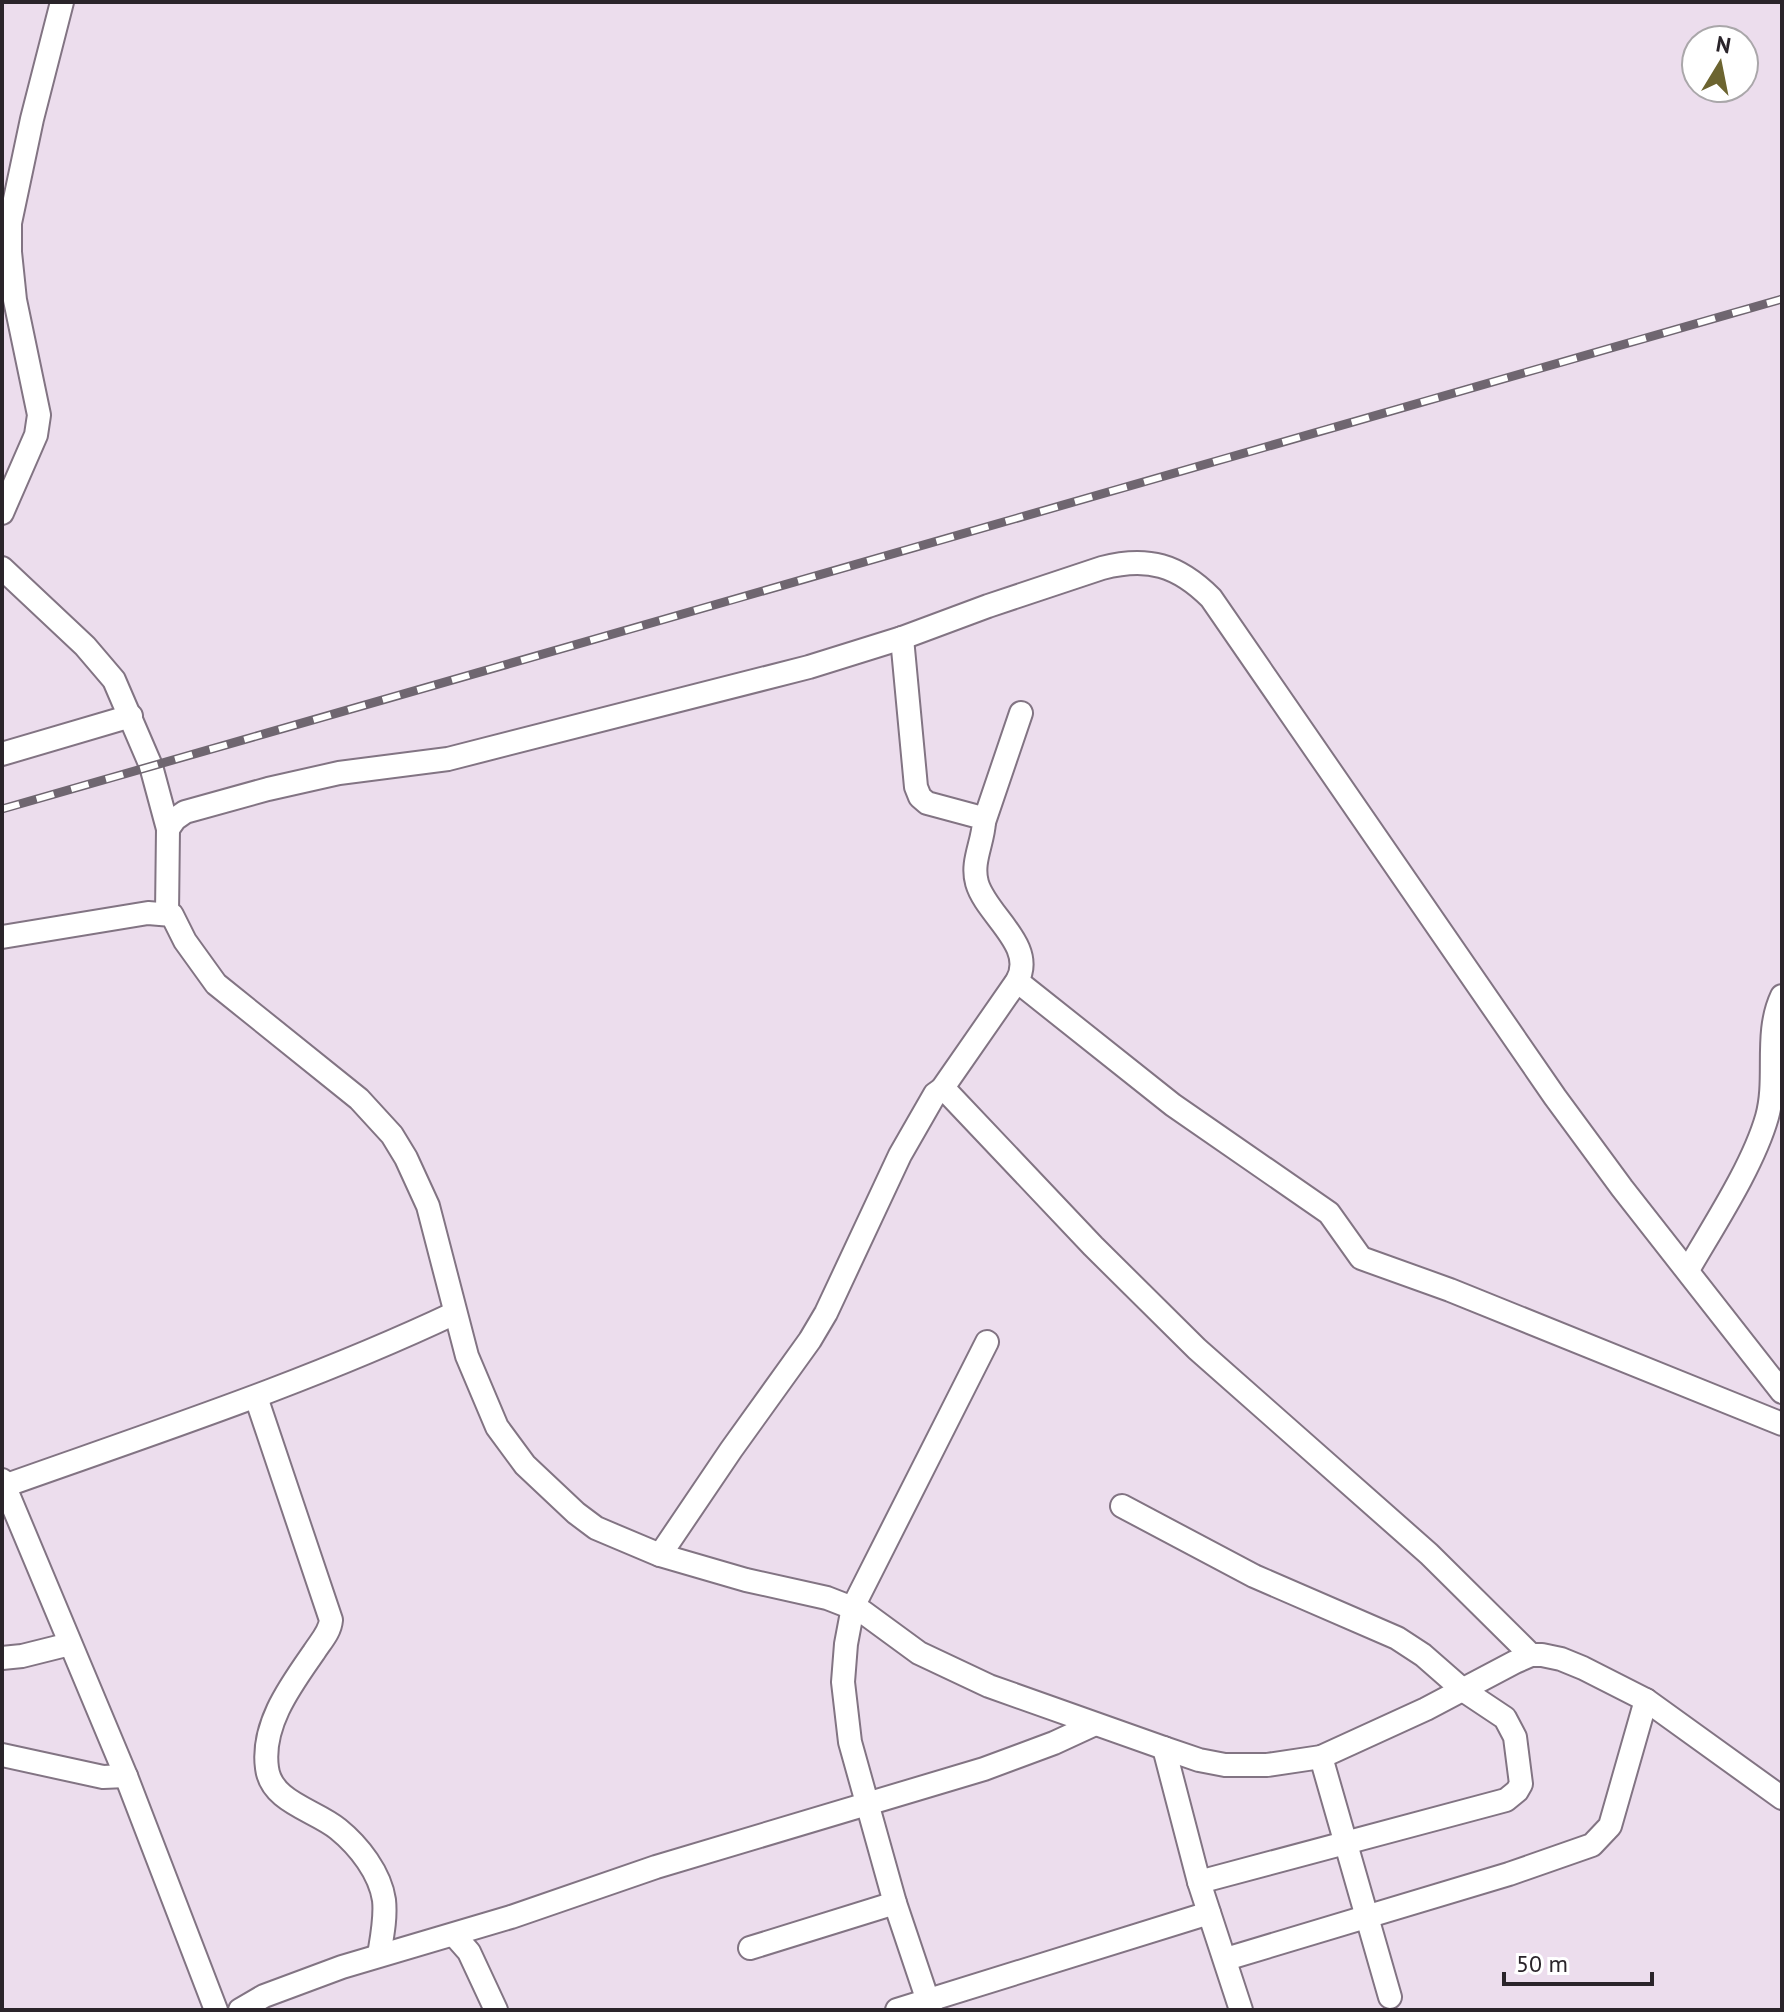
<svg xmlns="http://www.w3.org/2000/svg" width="1784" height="2012" font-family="'PT Sans',sans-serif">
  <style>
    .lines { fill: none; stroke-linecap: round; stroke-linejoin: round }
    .minor-casing { stroke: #827483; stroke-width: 26 }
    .minor { stroke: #fff; stroke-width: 22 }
    .rail-casing { stroke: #6f6670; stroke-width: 9 }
    .rail { stroke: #fff; stroke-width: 6; stroke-dasharray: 18; stroke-linecap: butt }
  </style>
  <rect width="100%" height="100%" fill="#ecdded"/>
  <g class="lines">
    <g class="minor-casing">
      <g id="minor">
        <path d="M2,513l34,-78 3,-20 -24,-115 -5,-48v-29l22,-104 30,-117"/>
        <path d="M2,568l83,78 29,34 37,86 17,63"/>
        <path d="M902,638l14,149 4,10 7,6 52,14 5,5c-1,21 -13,40 -7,61 9,32 60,63 40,98l-75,108"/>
        <path d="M2,754l129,-38"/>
        <path d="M984,822l37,-109"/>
        <path d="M167,913l1,-84 7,-10 10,-7 83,-23 71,-16 109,-14 361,-92 93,-29 86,-32 114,-38c46,-12 76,-3 109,30l344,499 67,91 160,204"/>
        <path d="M2,937l146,-24 24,2 13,26 31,43 143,115 33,36 14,23 22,48 39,150 30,71 28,38 51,48 20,15 64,27 86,25 81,18 36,14 56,41 70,33 175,62 35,12 26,5h42l54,-8 105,-48 89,-47 16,-7h11l19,4 22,9 63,32 136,98"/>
        <path d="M1017,981l156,124 156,108 32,45 89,32 332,134"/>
        <path d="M1688,1270c26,-45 65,-104 79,-153 11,-39 -3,-83 15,-121"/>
        <path d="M256,1397l75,223c-1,12 -10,21 -17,32 -23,33 -53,73 -47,116 4,34 48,42 71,61 21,17 42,44 46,71 2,18 -2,37 -5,55"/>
        <path d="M2,1480l124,296 90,234"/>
        <path d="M4,1486c152,-54 305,-104 451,-173"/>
        <path d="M1122,1506l132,70 143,62 26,17 40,35 42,28 10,19 6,47 -4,7 -11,9 -307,82"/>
        <path d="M660,1555l71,-105 79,-110 16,-27 74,-158 35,-61 7,-5 7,5 144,152 104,103 232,205 102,101"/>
        <path d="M2,1658l20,-2 48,-12"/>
        <path d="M1164,1748l35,134 42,128"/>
        <path d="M2,1755l101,22 23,-1"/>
        <path d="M1321,1757l69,240"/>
        <path d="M454,1935l15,17 27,58"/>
        <path d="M750,1948l145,-45"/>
        <path d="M1226,1959l283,-85 83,-29 18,-19 36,-126"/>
        <path d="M240,2010l24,-14 78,-29 169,-50 145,-50 328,-98 70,-26 39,-18"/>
        <path d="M897,2010l312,-97"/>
        <path d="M931,2010l-36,-107 -45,-161 -7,-60 3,-38 7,-37 134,-265"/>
      </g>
    </g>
    <use href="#minor" class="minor"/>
    <g class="rail-casing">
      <path id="rail" d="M2,809l1780,-510"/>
    </g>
    <use href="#rail" class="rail"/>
  </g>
  <rect width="1784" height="2012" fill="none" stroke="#2a242a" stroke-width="8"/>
  <g transform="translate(1720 64) rotate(10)"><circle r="38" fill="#ffffff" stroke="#aaa7aa" stroke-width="2"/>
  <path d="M0-6L14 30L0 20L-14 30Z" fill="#6c6430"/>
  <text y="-12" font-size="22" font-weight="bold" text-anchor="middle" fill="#2a242a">N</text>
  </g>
  <path d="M1504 1972v12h148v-12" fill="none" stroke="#2a242a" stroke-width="4"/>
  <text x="1516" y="1972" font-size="24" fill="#2a242a" stroke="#ffffff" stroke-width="6" paint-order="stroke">50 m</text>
</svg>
